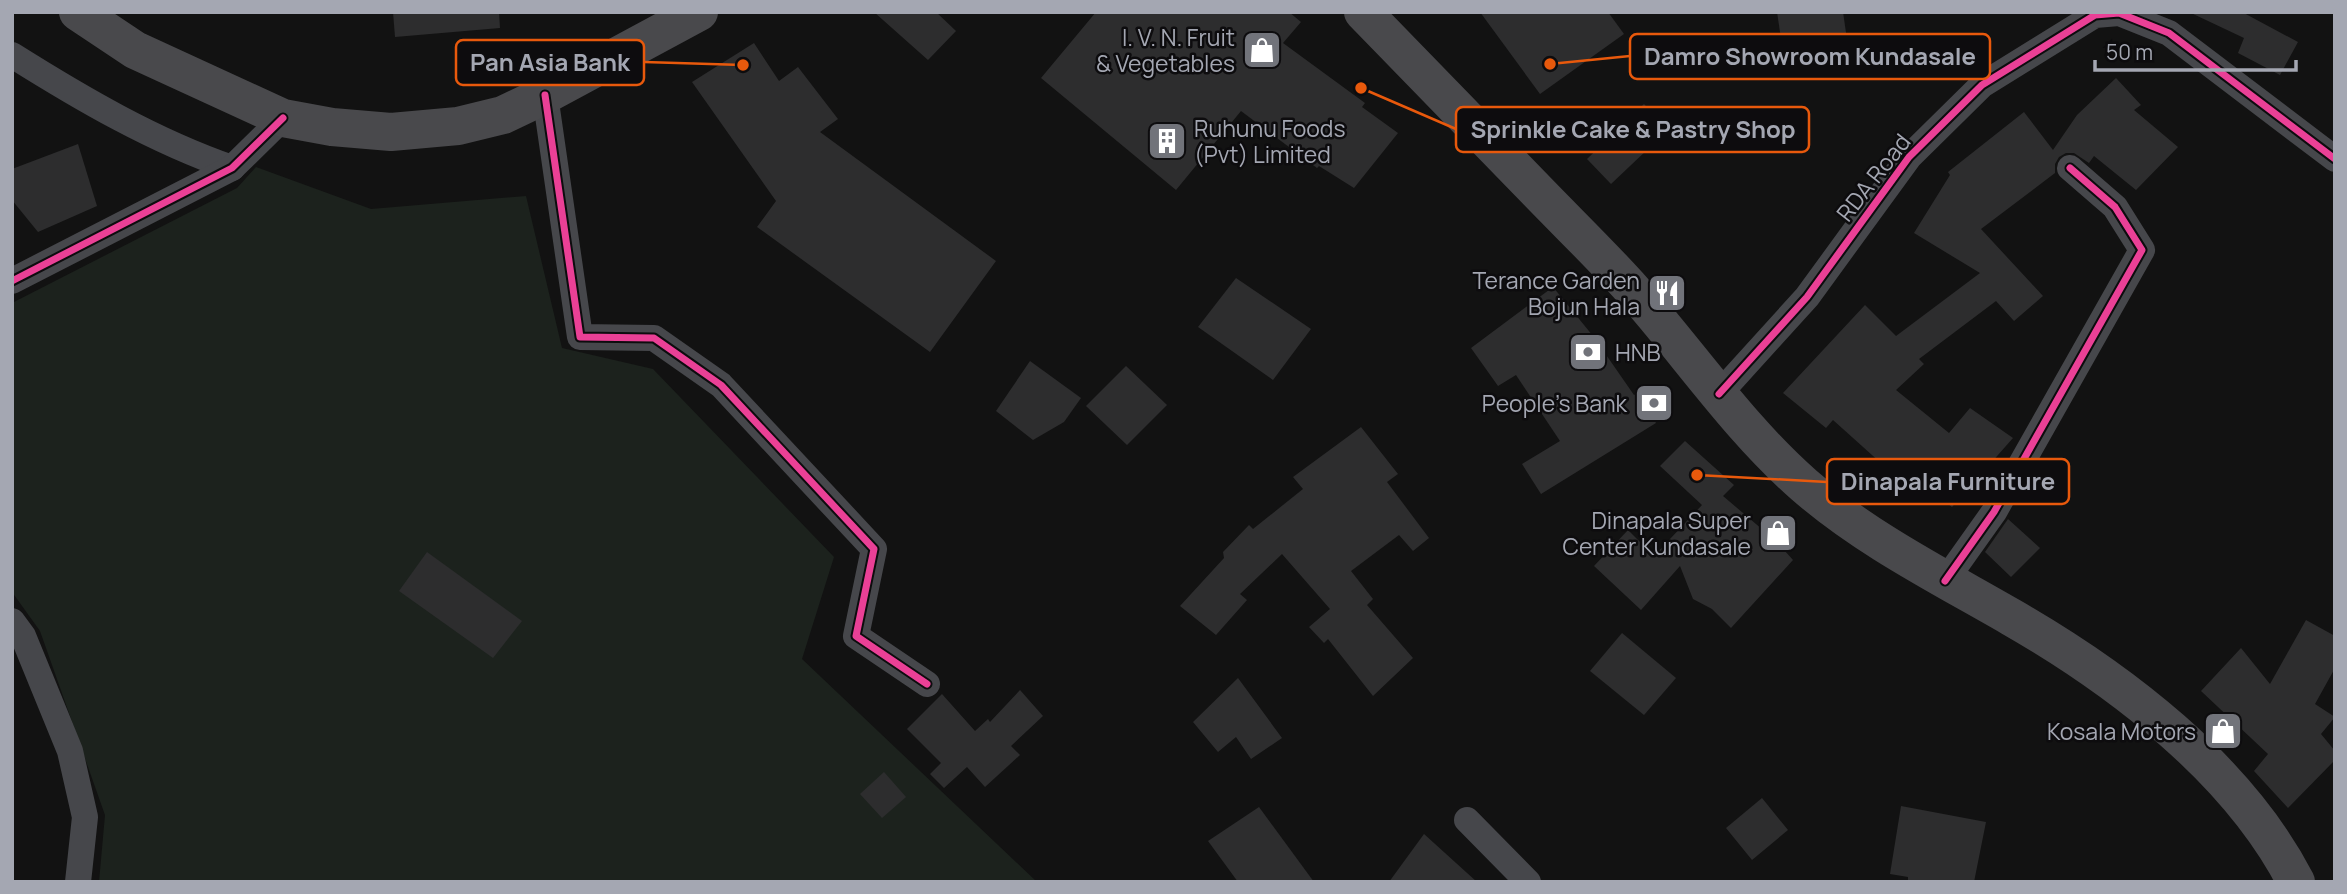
<svg xmlns="http://www.w3.org/2000/svg" width="2347" height="894" font-family="Manrope,sans-serif">
  <style>
    .green { fill: #1c221d }
    .building { fill: #2d2d2e }
    .lines { fill: none; stroke-linecap: round; stroke-linejoin: round }
    .minor { stroke: #46474b; stroke-width: 26 }
    .highway { stroke: #49494c; stroke-width: 38 }
    .cycleway-casing { stroke: #0d0c0e; stroke-width: 11 }
    .cycleway { stroke: #ea4096; stroke-width: 7 }
    .labels { text-anchor: middle; dominant-baseline: central; stroke-width: 5; stroke-linejoin: round; paint-order: stroke }
    .poi-label { font-size: 23px; fill: #a4a7b2; stroke: #0d0c0e; text-anchor: end }
    .street-label { font-size: 23px; fill: #a4a7b2; stroke: #0d0c0e }
    .leader { fill: none; stroke: #e8590c; stroke-width: 2.5 }
    .callout-dot { fill: #e8590c; stroke: #0d0c0e; stroke-width: 2.5 }
    .callout { fill: #0d0c0e; stroke: #e8590c; stroke-width: 2.5 }
    .callout-label { font-size: 24px; text-anchor: middle; font-weight: bold; fill: #a4a7b2 }
  </style>
  <rect width="100%" height="100%" fill="#121212"/>
  <path class="green" d="M256,167l115,42 155,-13 36,152 91,21 181,188 -32,102 235,223h-938l6,-67 -65,-184 -28,-39v-289l225,-115z"/>
  <g class="building">
    <path d="M393,12h106l1,16 -105,9z"/>
    <path d="M874,12h62l20,19 -28,29z"/>
    <path d="M1096,12h193l12,10 -18,21 82,60 -3,4 36,26 -44,55 -35,-22 -2,2 -76,-57 -65,79 -135,-112z"/>
    <path d="M1480,12h128l16,22 -84,60z"/>
    <path d="M1777,12h66l7,48 -65,5z"/>
    <path d="M2189,12h53l56,30 -18,33 -42,-22 6,-15z"/>
    <path d="M754,43l25,38 19,-14 40,52 -18,13 176,129 -66,91 -173,-125 19,-26 -84,-119z"/>
    <path d="M2116,78l25,27 -7,5 44,37 -42,43 -42,-34 -5,7 -15,-10h-8l-7,4 -4,7v9l-74,56 62,67 -29,25 -18,-20 -77,58 5,5 -28,26 53,43 21,-25 43,30 -61,69 -53,-42 -7,8 -59,-53 -7,8 -43,-35 82,-88 31,31 84,-63 -66,-40 36,-58 -2,-3 76,-60 29,38 24,-35z"/>
    <path d="M1644,104l24,26 -57,54 -24,-25z"/>
    <path d="M78,144l19,62 -59,26 -26,-32v-31z"/>
    <path d="M1236,278l75,51 -38,51 -75,-53z"/>
    <path d="M1553,287l40,49 41,59 4,-2 18,30 -115,71 -19,-30 38,-23 -44,-66 -18,11 -27,-38z"/>
    <path d="M1030,361l51,37 -17,24 -31,18 -37,-29z"/>
    <path d="M1126,366l41,39 -40,40 -41,-39z"/>
    <path d="M1361,427l37,47 -11,8 42,56 -16,13 -14,-16 -48,36 22,28 -6,6 46,53 -40,38 -45,-57 -4,4 -15,-16 21,-18 -48,-55 -42,40 7,6 -31,35 -36,-29 44,-48 -1,-6 26,-27 4,4 50,-40 -10,-12z"/>
    <path d="M1685,441l49,44 -11,11 53,45 17,19 -62,68 -19,-19 -19,-10 -13,-33 -39,44 -47,-44 34,-36 26,26 48,-51 -42,-39z"/>
    <path d="M2008,519l32,29 -29,29 -26,-25z"/>
    <path d="M427,552l95,69 -29,37 -94,-67z"/>
    <path d="M2306,620l29,16v32l-20,36 20,13 -14,17 14,17v9l-47,48 -34,-37 14,-17 -67,-63 40,-43 29,36z"/>
    <path d="M1622,633l54,45 -32,37 -54,-44z"/>
    <path d="M1238,678l44,60 -31,21 -15,-22 -18,15 -25,-30z"/>
    <path d="M1020,690l23,26 -32,30 9,9 -35,32 -18,-20 -23,21 -14,-14 11,-11 -34,-34 35,-35 33,37 13,-12 2,3z"/>
    <path d="M884,772l22,25 -24,21 -22,-24z"/>
    <path d="M1762,798l26,32 -36,30 -26,-32z"/>
    <path d="M1901,806l85,16 -12,60h-66v-5l-18,-3z"/>
    <path d="M1259,807l55,75h-76l-30,-41z"/>
    <path d="M1424,834l53,48h-88z"/>
  </g>
  <g class="lines">
    <g class="minor">
      <path d="M12,55c70,44 142,86 220,113"/>
      <path d="M545,95l35,242 74,1 67,47 153,164 -18,87 71,48"/>
      <path d="M12,281l220,-113 51,-50"/>
      <path d="M1719,394l88,-97 102,-140 73,-72 113,-70 24,-2 50,20 166,126"/>
      <path d="M1945,581l49,-69 148,-262 -27,-43 -45,-39"/>
      <path d="M12,621l11,15 47,115 15,66 -7,65"/>
      <path d="M1467,820l61,62"/>
    </g>
    <g class="highway">
      <path d="M78,12l57,38 148,68 49,9 59,5 67,-6 45,-11 42,-20 154,-83"/>
      <path d="M1363,12c59,60 117,121 176,181 30,31 61,61 90,93 59,66 108,140 175,199 62,54 136,91 207,132 108,62 227,152 285,265"/>
    </g>
    <g class="cycleway-casing">
      <g id="cycleway">
        <path d="M545,95l35,242 74,1 67,47 153,164 -18,87 71,48"/>
        <path d="M12,281l220,-113 51,-50"/>
        <path d="M1719,394l88,-97 102,-140 73,-72 113,-70 24,-2 50,20 166,126"/>
        <path d="M1945,581l49,-69 148,-262 -27,-43 -45,-39"/>
      </g>
    </g>
    <use href="#cycleway" class="cycleway"/>
  </g>
  <defs>
    <g id="shop-square" transform="scale(2.0125)"><rect x="-9" y="-9" width="18" height="18" rx="4" fill="#71737a" stroke="#0d0c0e"/><path d="M-5-2.5h2.3a2.7 3.5 0 0 1 5.4 0H5L5.5 6h-11ZM-1.5-2.5h3a1.5 2.3 0 0 0-3 0Z" fill="#fff"/></g>
    <g id="building-square" transform="scale(2.0125)"><rect x="-9" y="-9" width="18" height="18" rx="4" fill="#71737a" stroke="#0d0c0e"/><path d="M-4-6H4V6H1V3H-1V6H-4ZM-2.5-4.3h1.7v1.8h-1.7ZM.8-4.3h1.7v1.8H.8ZM-2.5-1h1.7V.8h-1.7ZM.8-1h1.7V.8H.8Z" fill="#fff"/></g>
    <g id="restaurant-square" transform="scale(2.0125)"><rect x="-9" y="-9" width="18" height="18" rx="4" fill="#71737a" stroke="#0d0c0e"/><path d="M-5-6h1v4h1v-4h1v4h1v-4h1v5L-1.5 .5V6h-2V.5L-5-1ZM5-6V6H3V1.5H1.5Q1.5-4 5-6Z" fill="#fff"/></g>
    <g id="bank-square" transform="scale(2.0125)"><rect x="-9" y="-9" width="18" height="18" rx="4" fill="#71737a" stroke="#0d0c0e"/><path d="M-6-4H6V4H-6ZM0-2.3a2.3 2.3 0 1 0 0 4.6a2.3 2.3 0 1 0 0-4.6Z" fill="#fff"/></g>
  </defs>
  <g fill-rule="evenodd">
    <use href="#shop-square" x="1262" y="50"/>
    <use href="#building-square" x="1167" y="141"/>
    <use href="#restaurant-square" x="1667" y="293"/>
    <use href="#bank-square" x="1588" y="352"/>
    <use href="#bank-square" x="1654" y="403"/>
    <use href="#shop-square" x="1778" y="533"/>
    <use href="#shop-square" x="2223" y="731"/>
  </g>
  <g class="labels">
    <g class="poi-label">
      <text x="1235" y="37">I. V. N. Fruit<tspan x="1235" dy="26">&amp; Vegetables</tspan></text>
      <text x="1194" y="128" text-anchor="start">Ruhunu Foods<tspan x="1194" dy="26">(Pvt) Limited</tspan></text>
      <text x="1640" y="280">Terance Garden<tspan x="1640" dy="26">Bojun Hala</tspan></text>
      <text x="1615" y="352" text-anchor="start">HNB</text>
      <text x="1627" y="403">People's Bank</text>
      <text x="1751" y="520">Dinapala Super<tspan x="1751" dy="26">Center Kundasale</tspan></text>
      <text x="2196" y="731">Kosala Motors</text>
    </g>
    <g class="street-label">
      <text transform="translate(1873 177) rotate(-52)">RDA Road</text>
    </g>
  </g>
  <path class="leader" d="M1550 64L1630 56M743 65L644 62M1361 88L1456 129M1697 475L1827 482"/>
  <g class="callout-dot">
    <circle cx="1550" cy="64" r="7"/>
    <circle cx="743" cy="65" r="7"/>
    <circle cx="1361" cy="88" r="7"/>
    <circle cx="1697" cy="475" r="7"/>
  </g>
  <g class="callout">
    <rect x="1630" y="34" width="360" height="45" rx="7"/>
    <rect x="456" y="40" width="188" height="45" rx="7"/>
    <rect x="1456" y="107" width="353" height="45" rx="7"/>
    <rect x="1827" y="459" width="242" height="45" rx="7"/>
  </g>
  <g class="callout-label">
    <text x="1810" y="65">Damro Showroom Kundasale</text>
    <text x="550" y="71">Pan Asia Bank</text>
    <text x="1633" y="138">Sprinkle Cake &amp; Pastry Shop</text>
    <text x="1948" y="490">Dinapala Furniture</text>
  </g>
  <rect width="2347" height="894" fill="none" stroke="#a4a7b2" stroke-width="28"/>
  <path d="M2095 60v10h201v-10" fill="none" stroke="#a4a7b2" stroke-width="3.5"/>
  <text x="2106" y="60" font-size="21" fill="#a4a7b2" stroke="#0d0c0e" stroke-width="5" paint-order="stroke">50 m</text>
</svg>
